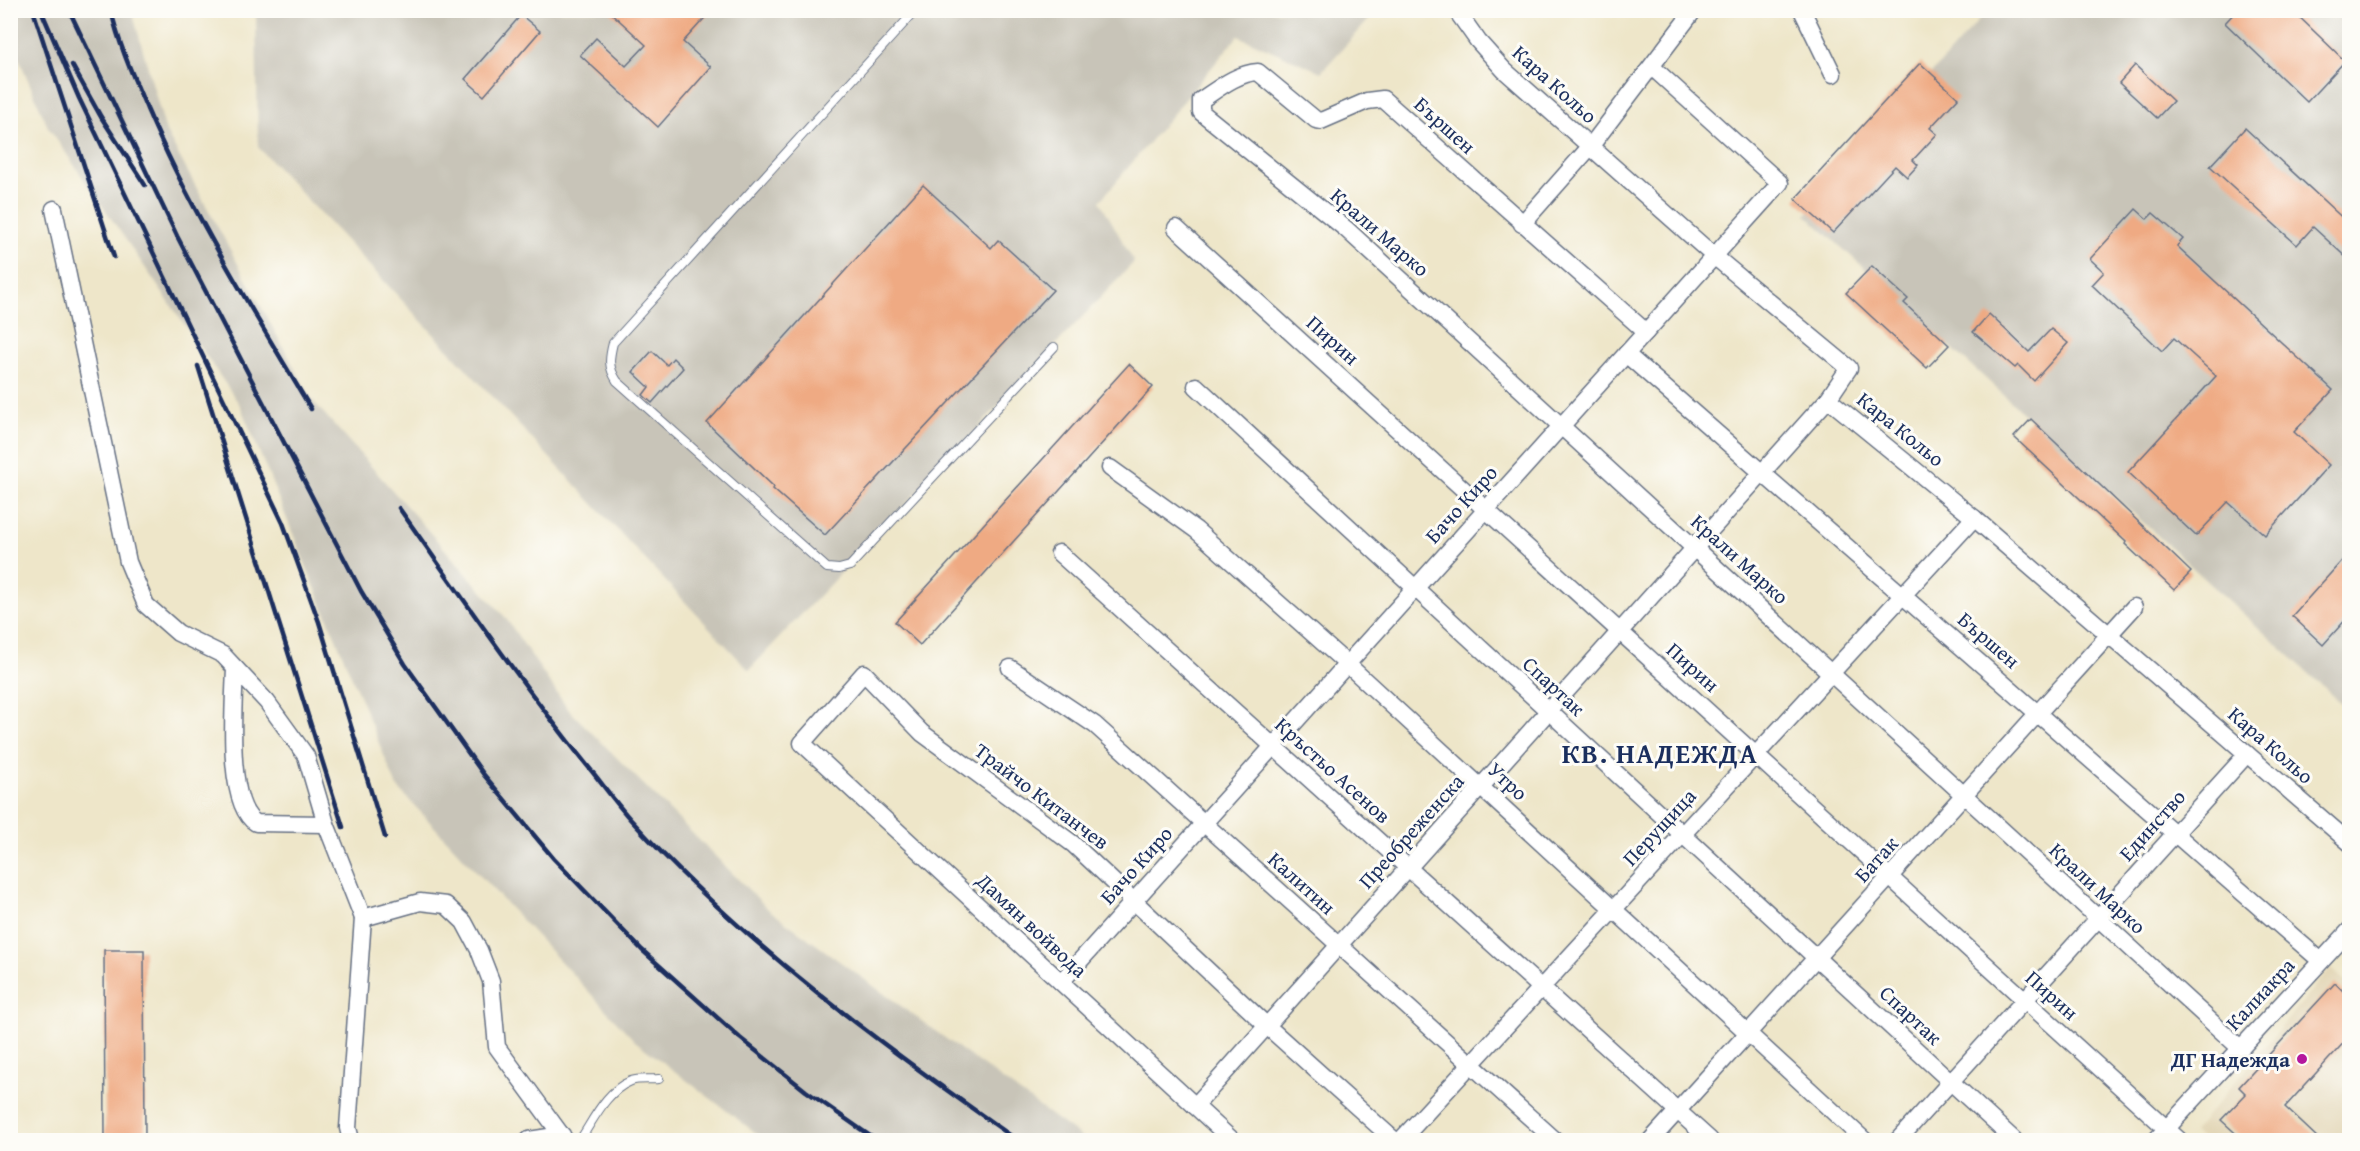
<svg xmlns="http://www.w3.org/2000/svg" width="2360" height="1151" font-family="'Gentium Book Plus',serif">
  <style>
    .built { fill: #e3d7b8 }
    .industrial { fill: #c8c4b8 }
    .building { fill: #efaa83 }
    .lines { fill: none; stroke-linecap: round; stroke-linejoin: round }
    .lane-casing { stroke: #656f83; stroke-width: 10 }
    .street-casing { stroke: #656f83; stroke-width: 19 }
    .lane { stroke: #fff; stroke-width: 8 }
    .street { stroke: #fff; stroke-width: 16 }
    .rail { stroke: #1b2f5e; stroke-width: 4.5 }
    .poi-dot { fill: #b5179e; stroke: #fdfcf7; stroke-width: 2 }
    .labels { text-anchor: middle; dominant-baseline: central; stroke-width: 6; stroke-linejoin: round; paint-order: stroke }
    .street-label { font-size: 21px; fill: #1b2f5e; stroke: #fdfcf7 }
    .poi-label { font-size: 21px; font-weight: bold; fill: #1b2f5e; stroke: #fdfcf7; text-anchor: end }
    .district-label { font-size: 27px; font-weight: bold; letter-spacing: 1.5px; fill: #1b2f5e; stroke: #fdfcf7 }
  </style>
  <rect width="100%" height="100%" fill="#fdfcf7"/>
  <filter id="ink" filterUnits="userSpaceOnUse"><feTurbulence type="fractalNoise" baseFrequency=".0167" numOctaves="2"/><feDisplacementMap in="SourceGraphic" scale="12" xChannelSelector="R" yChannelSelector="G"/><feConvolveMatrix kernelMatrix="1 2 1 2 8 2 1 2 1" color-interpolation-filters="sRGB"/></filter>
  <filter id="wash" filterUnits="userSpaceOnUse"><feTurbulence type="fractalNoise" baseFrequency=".008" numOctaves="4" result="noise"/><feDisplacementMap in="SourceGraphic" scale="24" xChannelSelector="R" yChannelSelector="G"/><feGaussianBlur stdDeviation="1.35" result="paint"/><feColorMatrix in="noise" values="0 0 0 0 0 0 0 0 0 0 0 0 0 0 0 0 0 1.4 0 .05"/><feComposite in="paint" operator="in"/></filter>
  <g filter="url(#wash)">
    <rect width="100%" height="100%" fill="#eee6c9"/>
    <path class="built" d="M2331,968l18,17v155h-146l-10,-8z"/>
    <g class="industrial">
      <path d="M10,11h122l34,121 146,268 193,217 62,91 202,202 316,230h-320l-130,-99 -238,-254 -157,-382 -192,-278 -37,-87z"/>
      <path d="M256,11h1121l-56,61 -83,-36 -138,165 34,61 -385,408 -491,-523z"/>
      <path d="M1987,11h362v699l-543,-495z"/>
    </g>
    <g id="blocks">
      <g class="building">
        <path d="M608,10h104l-29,32 28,25 -53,60 -78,-72 16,-17 30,28 20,-21z"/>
        <path d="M2237,10h55l53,51 -38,41 -82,-79z"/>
        <path d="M521,15l19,16 -56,65 -19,-17z"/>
        <path d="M1920,63l38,35 -28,30 7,6 -24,26 5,5 -11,12 -12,-11 -62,67 -38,-34z"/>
        <path d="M2135,65l38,36 -16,17 -38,-35z"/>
        <path d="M2245,128l104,96v36l-36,-33 -16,18 -87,-79z"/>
        <path d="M923,185l68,63 7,-8 55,50 -228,245 -52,-46 1,-2 -67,-64z"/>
        <path d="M2136,209l11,10 6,-6 30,26 -6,7 156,144 -39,42 35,33 -64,70 -37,-33 -32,34 -68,-64 88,-96 -42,-38 -12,13 -70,-66 12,-13 -14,-13z"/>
        <path d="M1872,266l36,33 -4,4 45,42 -22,23 -81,-75z"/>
        <path d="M1989,314l40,38 22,-23 17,14 -34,38 -16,-16 -3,3 -42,-36z"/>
        <path d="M652,351l15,14 6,-7 10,10 -31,35 -9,-8 6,-8 -16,-15z"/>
        <path d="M1129,364l24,23 -233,258 -25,-23z"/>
        <path d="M2031,419l160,153 -17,18 -49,-46 1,-2 -112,-105z"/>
        <path d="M2349,553v63l-26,29 -31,-29z"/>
        <path d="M104,950h40l1,190h-40z"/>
        <path d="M2335,983l14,14v40l-64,70 35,33h-77l-22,-20 25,-26 -7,-7z"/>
      </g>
    </g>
  </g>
  <g filter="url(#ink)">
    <use href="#blocks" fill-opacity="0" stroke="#656f83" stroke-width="1.5"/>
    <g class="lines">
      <g class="lane-casing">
        <g id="lane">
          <path d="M916,10l-303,333c-4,16 -5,24 4,38l210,187 12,1 11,-3 204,-219"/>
          <path d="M580,1140c14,-21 26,-49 51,-59 8,-3 20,-1 28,-2"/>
        </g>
      </g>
      <g class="street-casing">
        <g id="street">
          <path d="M1456,10l22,31 26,29 210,186 135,112 -21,31 146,119 376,325"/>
          <path d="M1802,10l31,64"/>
          <path d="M54,209l74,353 18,43 32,28 45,22 44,47 39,54 20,68 37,94"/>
          <path d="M1522,224l68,-77 104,-137"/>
          <path d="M1176,228l1003,912"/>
          <path d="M1646,332l-263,-233 -16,2 -46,20 -5,-1 -58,-48c-21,1 -40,17 -57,28v12l145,117 894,819"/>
          <path d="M1626,354l695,607"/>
          <path d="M1196,386l818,754"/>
          <path d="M1110,468l86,62 151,134 517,476"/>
          <path d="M1059,553l651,587"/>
          <path d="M235,668c-1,35 -10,136 21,155l70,1"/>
          <path d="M1010,668l85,57 460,415"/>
          <path d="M1061,982l719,-799 -128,-116"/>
          <path d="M1195,1106l633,-707"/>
          <path d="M351,1140l-3,-12 15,-210 57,-16 26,3 18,17 15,28 12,31 6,66 68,93"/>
          <path d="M529,1140l33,-5"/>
          <path d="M1232,1140l-430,-397 62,-70 58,60 151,111 194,182 127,114"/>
          <path d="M1401,1140l573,-622"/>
          <path d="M1651,1140l483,-533"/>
          <path d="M1898,1140l349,-386"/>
          <path d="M2156,1140l194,-210"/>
        </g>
      </g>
      <use href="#lane" class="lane"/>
      <use href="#street" class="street"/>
      <g class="rail">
        <path d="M41,10l38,88 204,425 36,99 66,215"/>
        <path d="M69,10l108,226 184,355 44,73 79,111 70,84 88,91 98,88 66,53 70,49"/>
        <path d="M111,10c8,35 22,66 36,99 45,105 106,202 164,300"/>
        <path d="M34,13l80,244"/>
        <path d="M72,65l29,52 44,68"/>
        <path d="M198,366l145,461"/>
        <path d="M399,508c61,86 120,173 187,256 15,18 29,38 45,56 114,125 249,224 386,320"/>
      </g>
    </g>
  </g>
  <circle class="poi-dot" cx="2302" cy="1059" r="6"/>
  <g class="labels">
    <g class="street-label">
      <text transform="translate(1555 84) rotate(42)">Кара Кольо</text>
      <text transform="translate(1445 125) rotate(42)">Бършен</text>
      <text transform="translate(1380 232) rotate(41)">Крали Марко</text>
      <text transform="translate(1333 340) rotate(42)">Пирин</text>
      <text transform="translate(1901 429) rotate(39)">Кара Кольо</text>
      <text transform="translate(1461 504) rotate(-48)">Бачо Киро</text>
      <text transform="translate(1740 559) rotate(42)">Крали Марко</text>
      <text transform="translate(1989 640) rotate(41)">Бършен</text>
      <text transform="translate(1693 667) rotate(42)">Пирин</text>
      <text transform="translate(1554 686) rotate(43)">Спартак</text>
      <text transform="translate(2271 745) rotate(41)">Кара Кольо</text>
      <text transform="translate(1333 770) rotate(42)">Кръстьо Асенов</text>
      <text transform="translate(1508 781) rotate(43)">Утро</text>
      <text transform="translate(1042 796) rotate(37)">Трайчо Китанчев</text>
      <text transform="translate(2152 825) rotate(-48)">Единство</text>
      <text transform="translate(1659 827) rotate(-47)">Перущица</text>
      <text transform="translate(1411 831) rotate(-48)">Преобреженска</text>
      <text transform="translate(1876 859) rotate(-48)">Батак</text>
      <text transform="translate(1136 865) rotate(-48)">Бачо Киро</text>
      <text transform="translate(1302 883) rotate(42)">Калитин</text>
      <text transform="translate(2098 888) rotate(43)">Крали Марко</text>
      <text transform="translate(1032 925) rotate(43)">Дамян войвода</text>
      <text transform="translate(2260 994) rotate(-47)">Калиакра</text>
      <text transform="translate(2052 995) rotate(42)">Пирин</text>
      <text transform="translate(1911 1015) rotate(43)">Спартак</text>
    </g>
    <g class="poi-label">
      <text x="2290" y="1059">ДГ Надежда</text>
    </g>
    <g class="district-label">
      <text x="1660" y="753">КВ. НАДЕЖДА</text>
    </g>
  </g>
  <rect width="2360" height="1151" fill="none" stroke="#fdfcf7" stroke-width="36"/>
</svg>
